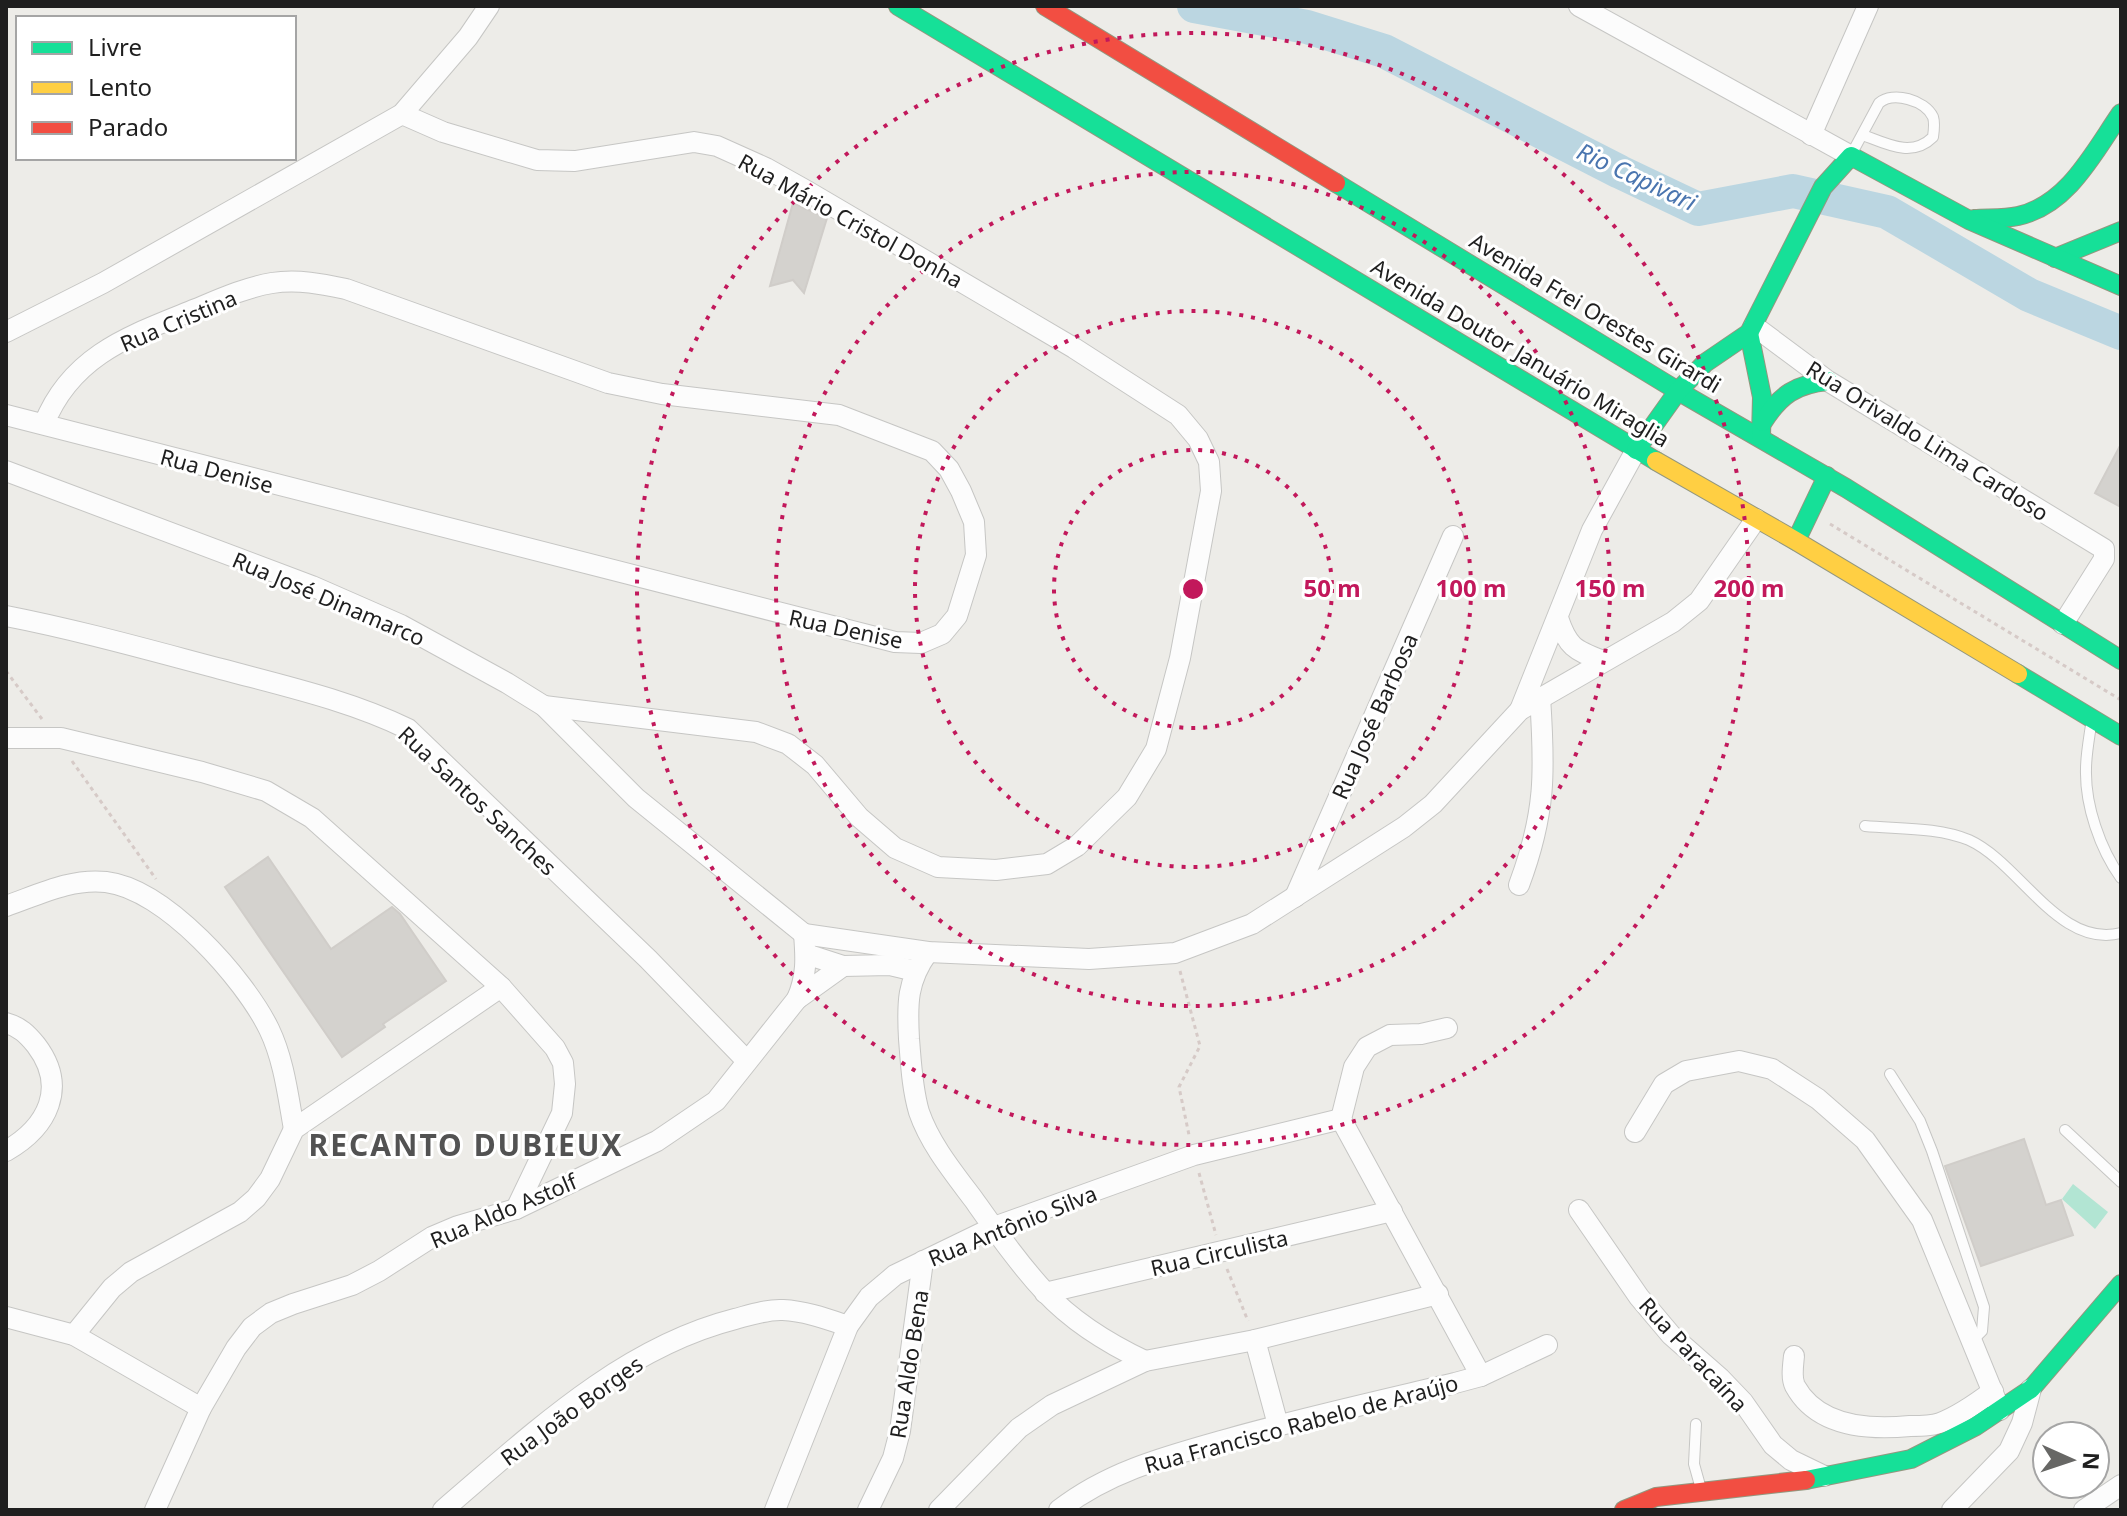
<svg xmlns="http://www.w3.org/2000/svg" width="2127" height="1516" font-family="'Noto Sans',sans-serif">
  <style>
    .pitch { fill: #b2e5d3 }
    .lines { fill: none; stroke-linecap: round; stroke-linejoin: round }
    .river { stroke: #bbd6e1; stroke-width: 34 }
    .building { fill: #d4d2ce; stroke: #d0cdc9; stroke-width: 2 }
    .lane-casing { stroke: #c6c6c4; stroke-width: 12 }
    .street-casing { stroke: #c6c6c4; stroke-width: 22 }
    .fast-casing { stroke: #93977f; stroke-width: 20 }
    .slow-casing { stroke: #93977f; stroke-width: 20 }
    .jam-casing { stroke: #93977f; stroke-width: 20 }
    .path { stroke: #d6cac7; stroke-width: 3; stroke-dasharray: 4 4; stroke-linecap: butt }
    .lane { stroke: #fcfcfc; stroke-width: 10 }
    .street { stroke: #fcfcfc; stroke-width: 20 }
    .fast { stroke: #16e098; stroke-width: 18 }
    .slow { stroke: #ffcf43; stroke-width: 18 }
    .jam { stroke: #f24e42; stroke-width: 18 }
    .ring { fill: none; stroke: #c2185b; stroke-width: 4; stroke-dasharray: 4 8 }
    .labels { text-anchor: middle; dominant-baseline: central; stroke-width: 6; stroke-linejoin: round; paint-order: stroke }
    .street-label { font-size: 22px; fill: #1f1f1f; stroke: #fff }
    .water-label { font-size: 24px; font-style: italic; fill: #4a75af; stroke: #fff }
    .district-label { font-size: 30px; font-weight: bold; letter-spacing: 2px; fill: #525252; stroke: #fff }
    .centre { fill: #c2185b; stroke: #fff; stroke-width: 4 }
    .ring-label { font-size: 24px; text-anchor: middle; font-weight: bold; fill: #c2185b; stroke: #fff; stroke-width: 6; stroke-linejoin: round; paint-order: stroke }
  </style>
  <rect width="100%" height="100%" fill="#edece8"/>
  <path class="pitch" d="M2073,1184l35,28 -13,17 -33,-30z"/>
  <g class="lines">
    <path class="river" d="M1194,6l113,21 77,24 236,121 78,37 95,-18 94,21 142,83 92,38"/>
  </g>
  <g class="building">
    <path d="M793,203l34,15 -23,75 -11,-13 -23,6z"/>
    <path d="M2121,444v63l-26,-14z"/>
    <path d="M268,857l63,92 61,-42 8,7 46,67 -63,43 2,3 -43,30 -117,-170z"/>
    <path d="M2024,1139l22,66 15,-5 12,35 -92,31 -36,-100z"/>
  </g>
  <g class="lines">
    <g class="lane-casing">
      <g id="lane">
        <path d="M1851,155l28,-52c14,-12 46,-3 54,14 2,6 1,13 0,20 -21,21 -46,7 -70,-2"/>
        <path d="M2091,725c-2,14 -5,30 -5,44 -1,36 14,80 35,109"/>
        <path d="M1865,826c34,3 73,1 104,14 51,23 90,109 152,93"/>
        <path d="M1890,1074l30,47 12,30 52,156 -2,24 -10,10"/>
        <path d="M2065,1130l56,52"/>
        <path d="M1696,1424l-2,40 7,25"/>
      </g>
    </g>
    <g class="street-casing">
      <g id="street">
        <path d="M1579,6l272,150"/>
        <path d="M402,114l41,18 94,28 38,1 119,-19 23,4 49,22 41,23 267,157 104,67 20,24 11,23 2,29 -31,167 -24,91 -29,48 -50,49 -30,18 -51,6 -58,-3 -43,-19 -36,-31 -44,-52 -27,-21 -32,-12 -212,-26"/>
        <path d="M1811,135l57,-129"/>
        <path d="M1754,326l74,55 276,168v10l-41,65"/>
        <path d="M6,332l97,-49 299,-169 66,-77 21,-31"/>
        <path d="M6,415l889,227 26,1 21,-9 15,-18 19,-61 -2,-33 -13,-31 -12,-22 -17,-18 -93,-36 -177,-21 -54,-11 -262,-94c-24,-5 -48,-10 -74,-6 -25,4 -52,16 -76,26 -64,26 -124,45 -152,115"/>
        <path d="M6,471l306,115 89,39 106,58 37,23 92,92 168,136"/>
        <path d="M6,616c72,14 143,34 215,53 63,17 127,31 187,60l240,230 98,101"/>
        <path d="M1558,618c10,30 17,32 45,43"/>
        <path d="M1520,710l72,-180 44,-80"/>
        <path d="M6,738h55l141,34 64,19 46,27 189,169 54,61 8,15 2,21 -3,29 -46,96"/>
        <path d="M1519,885c27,-72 26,-114 21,-188"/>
        <path d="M1295,897l158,-361"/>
        <path d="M6,906c32,-11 65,-28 100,-24 59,7 138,96 163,147 15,31 19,67 25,100"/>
        <path d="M804,934l124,18 161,7 86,-6 77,-29 152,-97 29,-23 87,-94 153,-88 26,-21 57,-82"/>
        <path d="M928,952c-21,29 -21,51 -19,87 2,24 3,49 10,73 11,32 34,60 55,88 22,31 45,64 71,92 28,30 64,52 100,69"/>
        <path d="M806,954l37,12 47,-1 25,6"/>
        <path d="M797,999l46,-33"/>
        <path d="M6,1023c14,4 21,11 30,22 32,42 12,82 -30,106"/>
        <path d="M1447,1028l-26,6 -31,1 -23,12 -13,20 -13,52 140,257"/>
        <path d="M1635,1132l29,-48 22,-13 53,-10 33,8 46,30 47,41 57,80 78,190"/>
        <path d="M1579,1210l60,87 32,38 49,43 23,24 30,43 18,15 33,16"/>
        <path d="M1045,1293l347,-82"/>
        <path d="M6,1317l68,18 127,73"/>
        <path d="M74,1335l38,-47 19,-16 109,-60 16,-14 14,-19 24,-50 207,-142"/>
        <path d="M1255,1340l23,85"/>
        <path d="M1794,1356c-1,10 -3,22 1,30 23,42 75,44 115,40 10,0 22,0 30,-3 19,-7 37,-20 53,-32"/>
        <path d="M155,1510l46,-102 35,-60 16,-21 19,-14 22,-9 59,-19 27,-14 53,-34 26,-11 58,-17 141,-68 59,-40 81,-102c10,-23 9,-41 7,-65"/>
        <path d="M443,1510c88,-75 178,-162 292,-191 15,-4 33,-10 48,-9 22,1 44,9 65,16"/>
        <path d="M775,1510l73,-184 21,-29 26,-22 99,-48 200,-72 147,-36"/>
        <path d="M868,1510l25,-52 7,-27 23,-170"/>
        <path d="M939,1510l80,-82 33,-23 93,-44 110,-21 183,-46"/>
        <path d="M1059,1510c50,-39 109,-54 169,-71 75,-21 151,-38 227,-56l26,-7 66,-31"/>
        <path d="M1952,1510l57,-59 13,-28 9,-34"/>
        <path d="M2084,1510l37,-25"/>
      </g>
    </g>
    <g class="fast-casing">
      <g id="fast">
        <path d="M898,6l758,455"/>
        <path d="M1336,183l342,208 168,97 275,172"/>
        <path d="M1974,219c14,-1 30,0 44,-3 50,-11 76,-64 103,-103"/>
        <path d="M2055,258l66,-27"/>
        <path d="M1749,333l13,64 -1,39"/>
        <path d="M1763,422c17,-27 33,-38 65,-41"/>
        <path d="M1636,450l42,-59 27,-28 44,-30 74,-146 28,-31 118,64 152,66"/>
        <path d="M1796,541l31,-65"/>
        <path d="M2018,674l103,62"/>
        <path d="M1806,1480l105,-21 65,-33 55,-37 90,-105"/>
      </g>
    </g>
    <g class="slow-casing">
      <path id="slow" d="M1656,461l140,80 222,133"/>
    </g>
    <g class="jam-casing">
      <g id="jam">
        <path d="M1045,6l291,177"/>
        <path d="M1624,1510l32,-13 150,-17"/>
      </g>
    </g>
    <g class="path">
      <path d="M1830,524l291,176"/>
      <path d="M6,671l36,48"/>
      <path d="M72,761l84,118"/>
      <path d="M1180,971l20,75 -21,41 10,48"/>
      <path d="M1199,1173l17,62"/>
      <path d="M1227,1269l21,52"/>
    </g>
    <use href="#lane" class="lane"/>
    <use href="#street" class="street"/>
    <use href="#fast" class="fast"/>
    <use href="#slow" class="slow"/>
    <use href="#jam" class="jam"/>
  </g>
  <g class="ring">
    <circle cx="1193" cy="589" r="139"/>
    <circle cx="1193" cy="589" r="278"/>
    <circle cx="1193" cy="589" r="417"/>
    <circle cx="1193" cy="589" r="556"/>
  </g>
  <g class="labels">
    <g class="street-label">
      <text transform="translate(851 220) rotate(29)">Rua Mário Cristol Donha</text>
      <text transform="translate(1596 312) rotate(31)">Avenida Frei Orestes Girardi</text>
      <text transform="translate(178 320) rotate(-23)">Rua Cristina</text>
      <text transform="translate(1521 352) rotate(31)">Avenida Doutor Januário Miraglia</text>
      <text transform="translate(1928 440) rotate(32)">Rua Orivaldo Lima Cardoso</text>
      <text transform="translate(217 470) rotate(15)">Rua Denise</text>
      <text transform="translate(329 598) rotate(23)">Rua José Dinamarco</text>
      <text transform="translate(846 628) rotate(12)">Rua Denise</text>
      <text transform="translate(1374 716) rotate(-66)">Rua José Barbosa</text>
      <text transform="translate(478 800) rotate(43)">Rua Santos Sanches</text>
      <text transform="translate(503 1210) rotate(-23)">Rua Aldo Astolf</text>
      <text transform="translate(1012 1225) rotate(-22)">Rua Antônio Silva</text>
      <text transform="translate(1219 1252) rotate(-13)">Rua Circulista</text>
      <text transform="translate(1694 1354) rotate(47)">Rua Paracaína</text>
      <text transform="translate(908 1364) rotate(-81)">Rua Aldo Bena</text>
      <text transform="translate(571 1410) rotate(-36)">Rua João Borges</text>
      <text transform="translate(1301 1423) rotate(-15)">Rua Francisco Rabelo de Araújo</text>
    </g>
    <g class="water-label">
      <text transform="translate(1637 176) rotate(25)">Rio Capivari</text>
    </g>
    <g class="district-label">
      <text x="466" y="1144">RECANTO DUBIEUX</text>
    </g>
  </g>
  <circle cx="1193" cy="589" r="12" class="centre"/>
  <g class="ring-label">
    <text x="1332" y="597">50 m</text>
    <text x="1471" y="597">100 m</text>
    <text x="1610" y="597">150 m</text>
    <text x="1749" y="597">200 m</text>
  </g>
  <rect width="2127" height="1516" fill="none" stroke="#1f1f1f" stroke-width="16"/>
  <rect x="16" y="16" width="280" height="144" fill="#ffffff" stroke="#a5a5a5" stroke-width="2"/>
  <rect x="32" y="42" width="40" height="12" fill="#16e098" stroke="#a5a5a5" stroke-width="2"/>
  <text x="88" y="56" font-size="24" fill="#1f1f1f">Livre</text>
  <rect x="32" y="82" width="40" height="12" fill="#ffcf43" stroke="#a5a5a5" stroke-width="2"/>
  <text x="88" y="96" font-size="24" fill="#1f1f1f">Lento</text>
  <rect x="32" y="122" width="40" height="12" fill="#f24e42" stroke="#a5a5a5" stroke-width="2"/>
  <text x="88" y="136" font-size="24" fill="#1f1f1f">Parado</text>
  <g transform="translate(2071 1460) rotate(93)"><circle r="38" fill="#ffffff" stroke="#a5a5a5" stroke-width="2"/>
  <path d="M0-6L14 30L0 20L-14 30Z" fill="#676765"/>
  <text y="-12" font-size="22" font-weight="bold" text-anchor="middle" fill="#1f1f1f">N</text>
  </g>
</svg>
